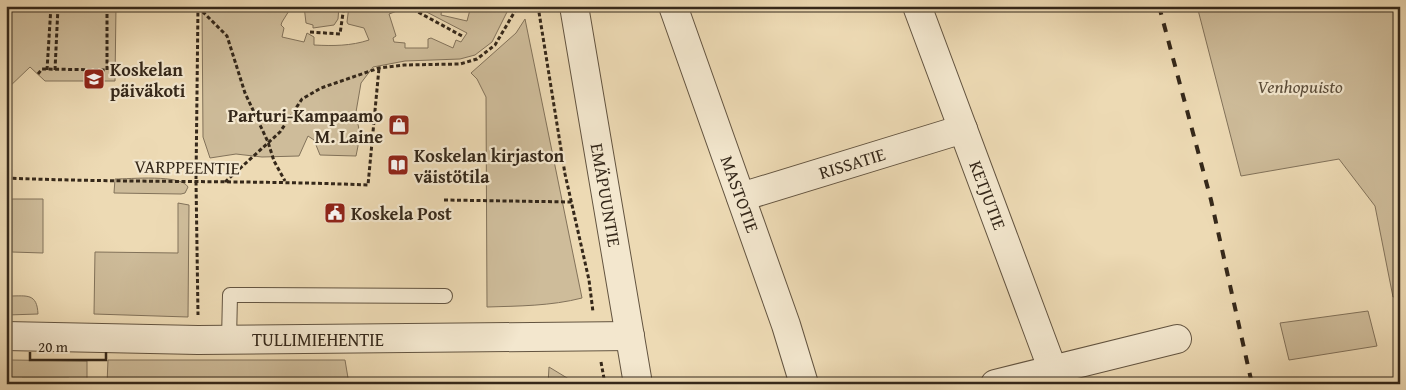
<svg xmlns="http://www.w3.org/2000/svg" width="1406" height="390" font-family="'Gentium Book Plus',serif">
  <style>
    .green { fill: #cebc9a; stroke: #82725a }
    .lines { fill: none; stroke-linecap: round; stroke-linejoin: round }
    .service-casing { stroke: #635440; stroke-width: 16 }
    .minor-casing { stroke: #635440; stroke-width: 30 }
    .tertiary-casing { stroke: #635440; stroke-width: 30 }
    .path { stroke: #35281a; stroke-width: 3; stroke-dasharray: 4 2.5; stroke-linecap: butt }
    .service { stroke: #f3e7ce; stroke-width: 14 }
    .minor { stroke: #f3e7ce; stroke-width: 28 }
    .tertiary { stroke: #f3e7ce; stroke-width: 28 }
    .rail { stroke: #35281a; stroke-width: 4; stroke-dasharray: 9 9; stroke-linecap: butt }
    .labels { text-anchor: middle; dominant-baseline: central; stroke-width: 4.5; stroke-linejoin: round; paint-order: stroke }
    .poi-label { font-size: 18px; font-weight: bold; fill: #35281a; stroke: #f3e7ce; text-anchor: start }
    .park-label { font-size: 18px; font-style: italic; fill: #5b4d3a; stroke: #f3e7ce }
    .street-label { font-size: 18px; fill: #35281a; stroke: #f3e7ce }
  </style>
  <rect width="100%" height="100%" fill="#eddab4"/>
  <filter id="stains"><feTurbulence type="fractalNoise" baseFrequency=".004" numOctaves="4"/><feColorMatrix values="0 0 0 0 .2 0 0 0 0 .09 0 0 0 0 .02 0 0 0 .5 -.17"/></filter>
  <radialGradient id="worn" r=".72"><stop offset=".6" stop-color="#630" stop-opacity="0"/><stop offset="1" stop-color="#630" stop-opacity=".3"/></radialGradient>
  <g class="green">
    <path d="M6,6h110l-1,75h-70l-15,-14 -24,23z"/>
    <path d="M202,6h48v3l21,1 1,-4h20l-10,16 -1,3 3,3 -2,9 22,5 3,-9 7,4v8c19,1 37,1 55,-5l-5,-12 -16,-4 -1,-2 2,-16h44l4,5 -8,3 7,22 -3,2 1,4 11,1v5h23v-9l3,-1 22,10 3,-8 5,2 6,-9 -52,-27h27l-1,9 26,6 4,-15h39l-18,36 -17,13 -15,4 -55,2 -32,6 -12,16 -5,29 4,24 -4,20 -36,-1 -6,-15 -6,-4 -9,20 -37,1 -26,-3 -26,4 -7,-21z"/>
    <path d="M304,6h35l-1,13 -4,6 -21,3v-3l-7,-2z"/>
    <path d="M1197,6l203,1v289l-7,1 -18,-91 -36,-47 -98,17z"/>
    <path d="M525,19l57,279c-31,8 -63,8 -95,9l-1,-210 -9,-18 -6,-6 45,-40z"/>
    <path d="M115,179c15,0 66,-5 73,8l-3,6 -4,1 -67,-1z"/>
    <path d="M12,199h31v54l-31,-1z"/>
    <path d="M178,203l11,2 -1,112 -94,-3 1,-62 83,1z"/>
    <path d="M10,296c17,0 27,-3 28,18l-31,1 1,-15z"/>
    <path d="M1368,311l9,35 -88,14 -9,-37z"/>
    <path d="M10,360l77,1v23h-18v-6h-47v6h-12z"/>
    <path d="M108,360h237l4,24h-135l-1,-3h-72v3h-34z"/>
    <path d="M549,367l28,17h-29z"/>
  </g>
  <g class="lines">
    <g class="service-casing">
      <path id="service" d="M229,340l1,-45 215,1"/>
    </g>
    <g class="minor-casing">
      <g id="minor">
        <path d="M673,6l113,319 18,59"/>
        <path d="M917,6l141,378"/>
        <path d="M741,197l222,-68"/>
        <path d="M6,336l192,4 432,-4"/>
        <path d="M995,384l182,-45"/>
      </g>
    </g>
    <g class="tertiary-casing">
      <path id="tertiary" d="M574,6l64,378"/>
    </g>
    <g class="path">
      <path d="M198,6l-2,174 2,135"/>
      <path d="M407,6l55,30"/>
      <path d="M538,6l27,168 24,106 4,32"/>
      <path d="M198,7l29,29 18,57 23,49 6,19 11,20"/>
      <path d="M310,32l30,2 4,-28"/>
      <path d="M47,70l4,-64"/>
      <path d="M55,70l3,-63 49,1"/>
      <path d="M38,74l4,-5 65,1v-64"/>
      <path d="M6,178c121,5 242,2 362,7l11,-117"/>
      <path d="M225,182l55,-50 22,-33 19,-11 58,-20 25,-3 56,-1 17,-5 18,-14 23,-39"/>
      <path d="M444,200l128,2"/>
      <path d="M601,362l4,22"/>
    </g>
    <use href="#service" class="service"/>
    <use href="#minor" class="minor"/>
    <use href="#tertiary" class="tertiary"/>
    <path class="rail" d="M1159,6l52,194 41,184"/>
  </g>
  <defs>
    <g id="school-square" transform="scale(1.125)"><rect x="-9" y="-9" width="18" height="18" rx="4" fill="#8f2418" stroke="#f3e7ce"/><path d="M0-5L7-2L0 1L-7-2ZM-4 1L0 2.5L4 1V4Q0 6-4 4Z" fill="#fff"/></g>
    <g id="shop-square" transform="scale(1.125)"><rect x="-9" y="-9" width="18" height="18" rx="4" fill="#8f2418" stroke="#f3e7ce"/><path d="M-5-2.5h2.3a2.7 3.5 0 0 1 5.4 0H5L5.5 6h-11ZM-1.5-2.5h3a1.5 2.3 0 0 0-3 0Z" fill="#fff"/></g>
    <g id="library-square" transform="scale(1.125)"><rect x="-9" y="-9" width="18" height="18" rx="4" fill="#8f2418" stroke="#f3e7ce"/><path d="M-6-4Q-3-5.5-.7-3.5V5Q-3 3-6 4ZM6-4Q3-5.5 .7-3.5V5Q3 3 6 4Z" fill="#fff"/></g>
    <g id="civic-square" transform="scale(1.125)"><rect x="-9" y="-9" width="18" height="18" rx="4" fill="#8f2418" stroke="#f3e7ce"/><path d="M-.6-6.5H3V-4.5H.6V-3L4-1V1h2V6H-6V1h2V-1L-.6-3ZM-1.2 2.5V6h2.4V2.5Z" fill="#fff"/></g>
  </defs>
  <g fill-rule="evenodd">
    <use href="#school-square" x="94" y="79"/>
    <use href="#shop-square" x="399" y="125"/>
    <use href="#library-square" x="398" y="165"/>
    <use href="#civic-square" x="335" y="213"/>
  </g>
  <g class="labels">
    <g class="poi-label">
      <text x="110" y="69">Koskelan<tspan x="110" dy="21">päiväkoti</tspan></text>
      <text x="383" y="115" text-anchor="end">Parturi-Kampaamo<tspan x="383" dy="21">M. Laine</tspan></text>
      <text x="414" y="155">Koskelan kirjaston<tspan x="414" dy="21">väistötila</tspan></text>
      <text x="351" y="213">Koskela Post</text>
    </g>
    <g class="park-label">
      <text x="1300" y="86">Venhopuisto</text>
    </g>
    <g class="street-label">
      <text transform="translate(852 163) rotate(-17)">RISSATIE</text>
      <text transform="translate(187 167) rotate(1)">VARPPEENTIE</text>
      <text transform="translate(740 194) rotate(70)">MASTOTIE</text>
      <text transform="translate(606 195) rotate(80)">EMÄPUUNTIE</text>
      <text transform="translate(988 195) rotate(69)">KETJUTIE</text>
      <text x="318" y="339">TULLIMIEHENTIE</text>
    </g>
  </g>
  <rect width="1406" height="390" fill="none" stroke="#eddab4" stroke-width="25"/>
  <rect x="8" y="8" width="1391" height="375" fill="none" stroke="#35281a" stroke-width="2.5"/>
  <rect x="12" y="12" width="1381" height="365" fill="none" stroke="#35281a"/>
  <path d="M30 352v8h76v-8" fill="none" stroke="#35281a" stroke-width="2.5"/>
  <text x="38" y="352" font-size="15" fill="#35281a" stroke="#f3e7ce" stroke-width="4" paint-order="stroke">20 m</text>
  <rect width="100%" height="100%" filter="url(#stains)"/>
  <rect width="100%" height="100%" fill="url(#worn)"/>
</svg>
